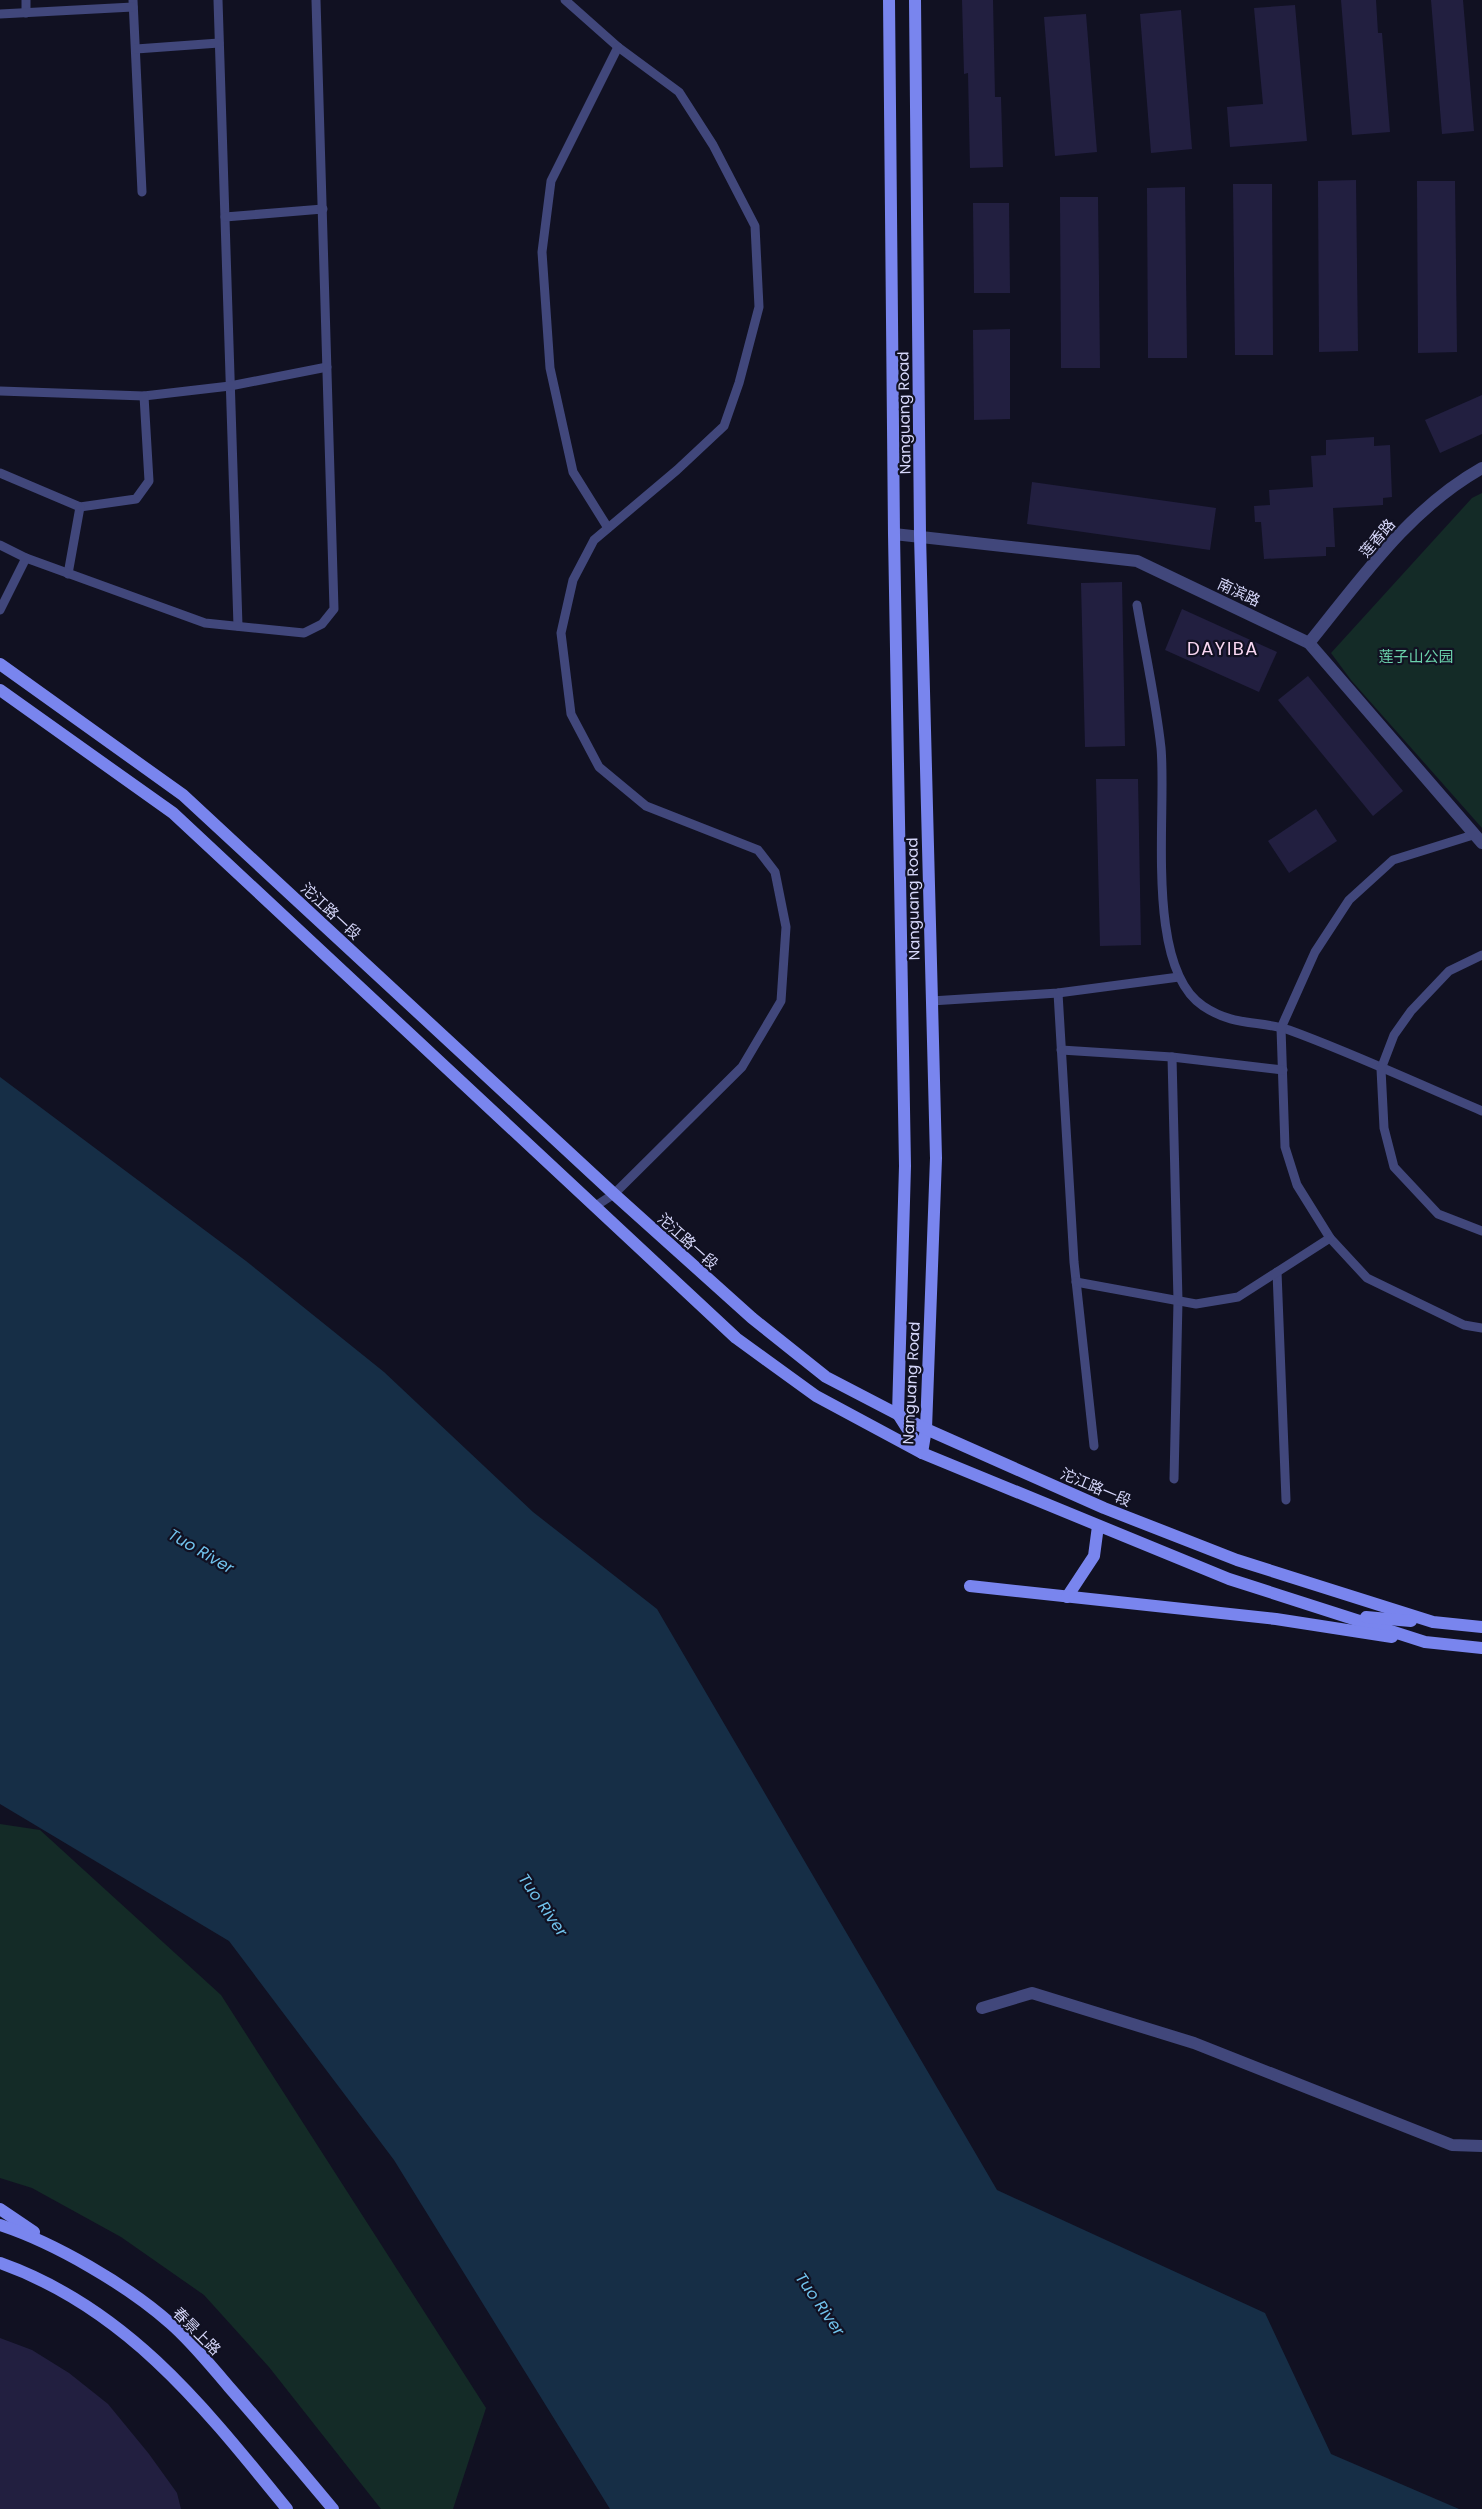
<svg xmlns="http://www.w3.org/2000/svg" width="1482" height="2509" font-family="Poppins,'Noto Sans SC',sans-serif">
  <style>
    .green { fill: #142b27 }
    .water { fill: #162e46 }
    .building { fill: #221f40 }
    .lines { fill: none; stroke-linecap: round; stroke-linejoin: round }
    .lane { stroke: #41477b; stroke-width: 9 }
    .street { stroke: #41477b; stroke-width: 12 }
    .secondary { stroke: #7985ee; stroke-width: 12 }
    .labels { text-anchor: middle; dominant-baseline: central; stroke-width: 4.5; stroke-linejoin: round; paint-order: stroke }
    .street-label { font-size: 15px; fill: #d6d7fa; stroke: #112 }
    .park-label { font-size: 15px; fill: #6bd1ab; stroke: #112 }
    .water-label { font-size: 16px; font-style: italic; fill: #71c3ed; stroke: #112 }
    .quarter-label { font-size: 18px; letter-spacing: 1.5px; fill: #fad8f2; stroke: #112 }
  </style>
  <rect width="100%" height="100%" fill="#112"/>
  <g class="green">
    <path d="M1482,493v335l-131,-148 -20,-27 141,-155z"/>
    <path d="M0,1824l40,6 181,165 265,413 -33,101h-72l-112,-142 -65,-72 -83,-58 -89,-49 -32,-10z"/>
  </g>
  <path class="water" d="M0,1077l246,184 138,111 149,140 124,97 340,581 268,123 66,141 128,55h-849l-216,-349 -165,-219 -229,-137z"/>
  <g class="building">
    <path d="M962,0h31l2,97h6l2,70 -33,1 -2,-95 -4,1z"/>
    <path d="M1341,0h35l2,33h4l8,99 -38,3z"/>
    <path d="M1431,0h32l11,131 -32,3z"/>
    <path d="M1295,5l12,136 -77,6 -3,-40 36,-3 -9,-96z"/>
    <path d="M1181,10l11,139 -41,4 -11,-139z"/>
    <path d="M1086,14l11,138 -42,4 -11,-139z"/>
    <path d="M1356,180l2,171 -39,1 -1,-171z"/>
    <path d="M1417,181h38l2,171 -39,1z"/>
    <path d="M1233,184h39l1,171h-38z"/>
    <path d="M1185,187l2,171h-39l-1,-170z"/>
    <path d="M1060,197h38l2,171h-39z"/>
    <path d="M973,203h36l1,90h-36z"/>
    <path d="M1010,329v90l-36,1 -1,-90z"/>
    <path d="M1482,395v39l-42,19 -15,-33z"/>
    <path d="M1374,437v9l16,-1 2,52 -9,1v7l-50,3 2,39h-9v9l-62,3 -3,-37h-6l-1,-16 16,-1 -1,-15 44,-3 -2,-31 15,-1v-15z"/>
    <path d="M1032,482l184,26 -6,42 -183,-26z"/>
    <path d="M1122,582l3,164 -40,1 -4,-164z"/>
    <path d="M1182,609l95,43 -18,40 -94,-42z"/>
    <path d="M1308,676l95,115 -30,25 -95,-116z"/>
    <path d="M1096,779h42l3,166 -41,1z"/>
    <path d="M1316,809l21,32 -48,32 -21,-32z"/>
    <path d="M0,2338l32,12 37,23 39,31 41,50 28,39 4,16h-181z"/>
  </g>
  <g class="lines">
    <g class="lane">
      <path d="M26,0v13"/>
      <path d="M133,0l9,192"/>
      <path d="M218,0l20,626"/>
      <path d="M565,0l53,47 61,45 34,53 42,81 4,81 -20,76 -15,43 -47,44 -83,70 -21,40 -12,53 10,81 28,53 47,39 112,44 17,22 11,55 -5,74 -39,66 -128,127 -20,13"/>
      <path d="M0,14l133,-7"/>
      <path d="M136,49l83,-6"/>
      <path d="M225,217l98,-8"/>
      <path d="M0,391l144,5 86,-10 97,-19"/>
      <path d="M0,473l80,34 56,-8 13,-18 -5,-85"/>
      <path d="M608,528l-35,-56 -23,-104 -8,-116 9,-71 67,-134"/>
      <path d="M0,545l26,13"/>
      <path d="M68,574l12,-67"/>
      <path d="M1137,605c8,47 19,96 24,143 6,64 -17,219 42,258 31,21 56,14 86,24 66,24 129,54 193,81"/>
      <path d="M0,610l26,-52 179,65 99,10 18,-9 12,-15 -18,-609"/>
      <path d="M1473,835l-80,25 -44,40 -34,52 -34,76 4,119 12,38 33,53 37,40 97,47 18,3"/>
      <path d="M1482,955l-33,16 -38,40 -17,24 -13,34 3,59 10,39 44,47 44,17"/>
      <path d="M1058,993l16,269 20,184"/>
      <path d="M931,1001l127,-8 121,-16"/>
      <path d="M1061,1050l111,7 111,13"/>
      <path d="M1172,1057l6,244 -4,178"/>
      <path d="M1277,1272l9,228"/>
      <path d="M1076,1282l120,22 42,-7 92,-59"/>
    </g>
    <g class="street">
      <path d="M894,534l243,27 172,82 173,200"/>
      <path d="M1309,643c52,-64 100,-134 173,-175"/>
      <path d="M982,2008l50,-15 162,50 258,102 30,1"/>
    </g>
    <g class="secondary">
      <path d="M889,0l5,534 11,632 -7,248 24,38"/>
      <path d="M915,0l5,535 16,623 -10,271 -4,24"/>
      <path d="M0,664l183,131 431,399 138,124 74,59 100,52 178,79 133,52 196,62 49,5"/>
      <path d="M0,690l173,123 563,525 80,58 106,57 307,126 196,63 57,6"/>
      <path d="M970,1586l306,33 116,18"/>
      <path d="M1067,1597l27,-41 4,-30"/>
      <path d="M1366,1617l45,4"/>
      <path d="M0,2209l34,23"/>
      <path d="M0,2225c55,18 127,60 170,98 22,19 40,42 59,64 35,40 70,81 104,122"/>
      <path d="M0,2263c127,45 205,145 287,246"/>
    </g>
  </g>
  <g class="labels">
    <g class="street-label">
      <text transform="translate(904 413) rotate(-91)">Nanguang Road</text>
      <text transform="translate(1377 538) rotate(-49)">莲香路</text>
      <text transform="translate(1239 592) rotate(25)">南滨路</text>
      <text transform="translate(913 899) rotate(-91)">Nanguang Road</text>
      <text transform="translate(331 911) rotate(43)">沱江路一段</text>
      <text transform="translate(688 1241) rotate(42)">沱江路一段</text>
      <text transform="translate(911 1383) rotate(-87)">Nanguang Road</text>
      <text transform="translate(1096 1487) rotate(23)">沱江路一段</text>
      <text transform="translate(197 2331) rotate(45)">春景上路</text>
    </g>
    <g class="park-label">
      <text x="1416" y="656">莲子山公园</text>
    </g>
    <g class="water-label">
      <text transform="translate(201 1551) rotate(30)">Tuo River</text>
      <text transform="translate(543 1905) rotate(55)">Tuo River</text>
      <text transform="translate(820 2304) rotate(55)">Tuo River</text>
    </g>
    <g class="quarter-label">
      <text x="1223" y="648">DAYIBA</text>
    </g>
  </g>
</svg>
